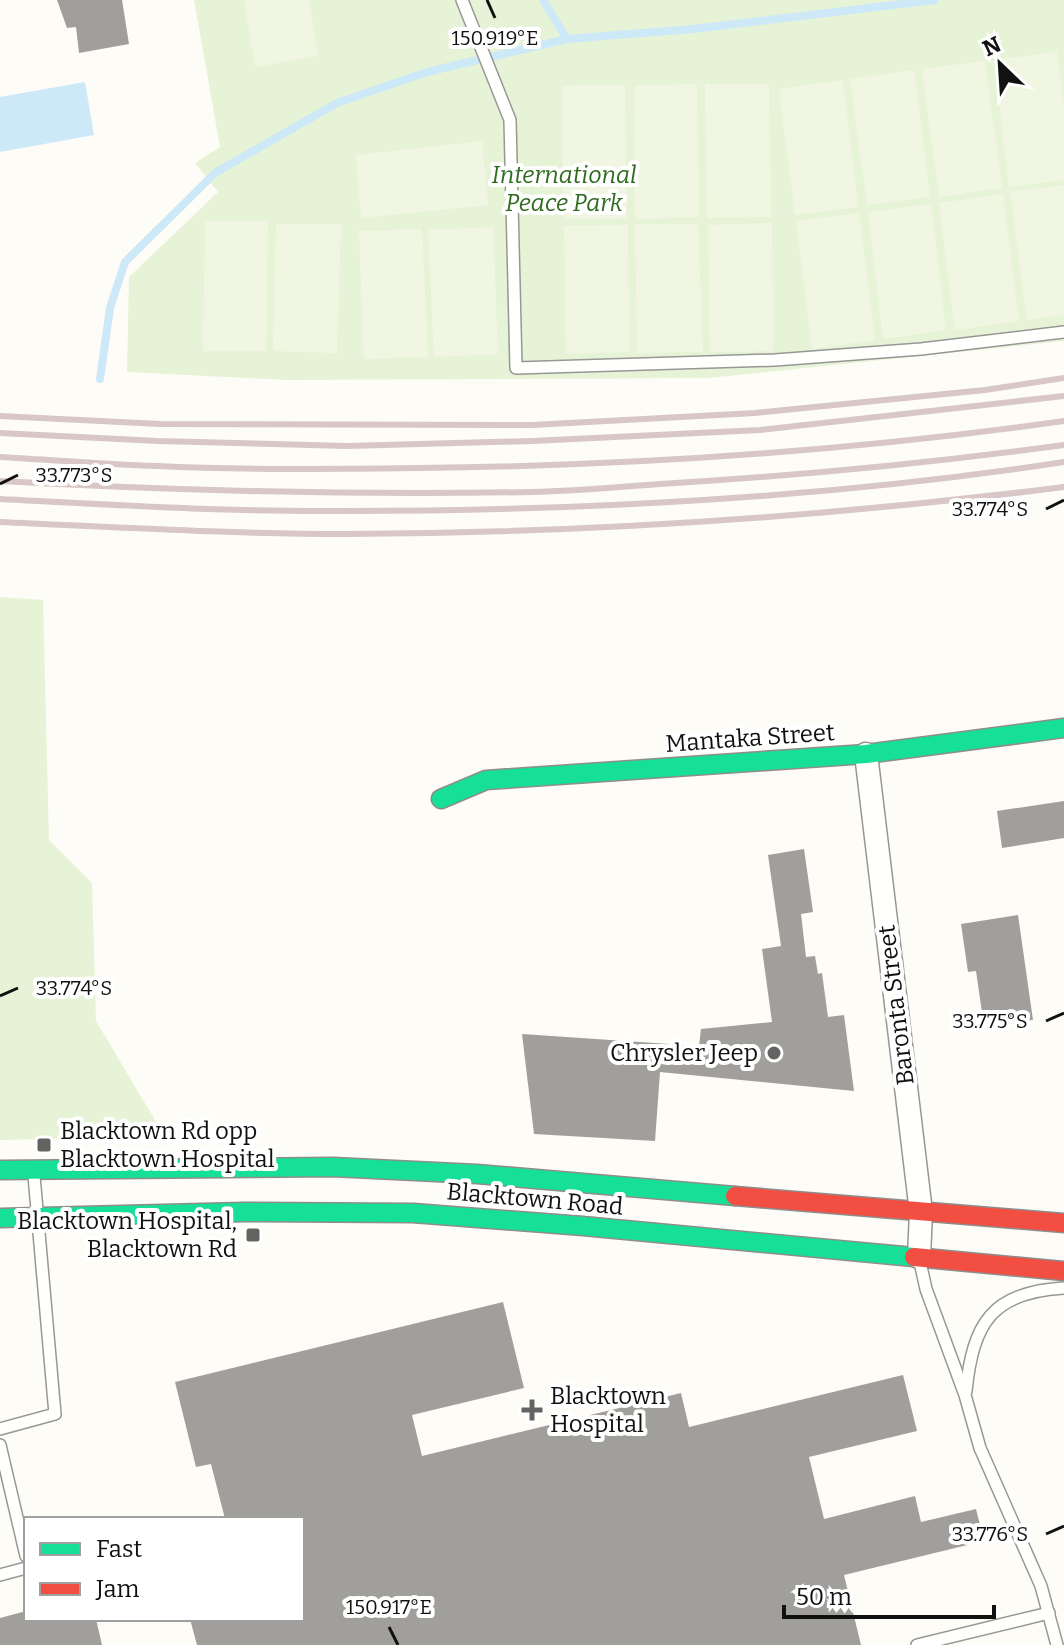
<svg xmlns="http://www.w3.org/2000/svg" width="1064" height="1645" font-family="Bitter,serif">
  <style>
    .green { fill: #e7f3d7 }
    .pitch { fill: #f0f6e1 }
    .water { fill: #cde8f7 }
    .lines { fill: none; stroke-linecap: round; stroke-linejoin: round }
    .stream { stroke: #cde8f7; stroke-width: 8 }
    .building { fill: #a19f9c }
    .lane-casing { stroke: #979795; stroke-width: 14 }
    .street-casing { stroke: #979795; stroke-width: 25 }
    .fast-casing { stroke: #8e8d8b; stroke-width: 21 }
    .jam-casing { stroke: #8e8d8b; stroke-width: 21 }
    .lane { stroke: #fffffe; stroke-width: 11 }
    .street { stroke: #fffffe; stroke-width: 22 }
    .fast { stroke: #16e098; stroke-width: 18 }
    .jam { stroke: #f24e42; stroke-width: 18 }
    .rail { stroke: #d9c6c7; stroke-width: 6 }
    .ticks { fill: none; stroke: #111; stroke-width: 3 }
    .poi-dot { fill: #646362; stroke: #fff; stroke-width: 3 }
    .labels { text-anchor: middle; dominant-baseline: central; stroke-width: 8; stroke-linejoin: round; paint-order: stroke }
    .park-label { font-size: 24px; font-style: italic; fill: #2f6b1f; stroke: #fff }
    .street-label { font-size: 24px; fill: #111; stroke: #fff }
    .poi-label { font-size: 24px; fill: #111; stroke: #fff; text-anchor: end }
    .ticks-label { font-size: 20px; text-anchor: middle; fill: #111; stroke: #fff; stroke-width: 8; stroke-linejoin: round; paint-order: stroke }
  </style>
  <rect width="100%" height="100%" fill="#fdfcf7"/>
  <g class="green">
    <path d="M194,0h870v341l-356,37 -421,2 -160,-8 2,-95 89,-85 -23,-29 25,-16z"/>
    <path d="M0,597l43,3 6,240 43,43 4,138 69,116 -165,3z"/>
  </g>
  <g class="pitch">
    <path d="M244,0h65l9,56 -63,11z"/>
    <path d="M1057,52l7,55v73l-55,7 -15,-127z"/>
    <path d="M985,61l17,127 -63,9 -17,-128z"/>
    <path d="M914,70l16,127 -63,8 -17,-126z"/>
    <path d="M843,80l15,127 -63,8 -16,-126z"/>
    <path d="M697,84l2,133 -64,2 -1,-133z"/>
    <path d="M705,84h64l2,133 -64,1z"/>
    <path d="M625,85l2,133 -64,1 -1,-133z"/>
    <path d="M482,141l6,64 -127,13 -5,-63z"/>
    <path d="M1064,185v130l-37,5 -17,-128z"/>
    <path d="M1003,194l16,127 -64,9 -16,-127z"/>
    <path d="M931,204l15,126 -63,9 -15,-127z"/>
    <path d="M859,213l16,127 -63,9 -16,-128z"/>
    <path d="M205,221h63l-2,130h-63z"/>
    <path d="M772,223l1,128 -63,1 -2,-127z"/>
    <path d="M276,224h65l-4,129 -64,-2z"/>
    <path d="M698,224l5,128 -66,1 -2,-129z"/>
    <path d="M628,225l1,127 -63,2 -2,-128z"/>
    <path d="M493,227l5,127 -64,3 -6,-127z"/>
    <path d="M422,229l6,128 -64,2 -5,-128z"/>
  </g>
  <path class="water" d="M85,82l9,53 -94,17v-55z"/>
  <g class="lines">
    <g class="stream">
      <path d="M543,0l24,39"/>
      <path d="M100,379l10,-71 15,-46 90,-89 122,-70 90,-31 140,-33 126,-10 242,-29"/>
    </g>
  </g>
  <g class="building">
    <path d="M57,0h65l7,44 -50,9 -3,-26 -9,1z"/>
    <path d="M1064,801v37l-62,10 -5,-37z"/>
    <path d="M804,849l9,63 -12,2 5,43 9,-1 3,18 4,-1 6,44 16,-2 10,76 -194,-19 -5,69 -121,-7 -12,-100 177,12 2,-17 71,-7 -10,-73 19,-3 -13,-91z"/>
    <path d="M1018,915l15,105 -49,6 -8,-55 -8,1 -7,-48z"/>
    <path d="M503,1302l21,86 -112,27 10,41 259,-63 8,34 214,-52 14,56 -108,26 15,62 91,-23 6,26 55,-13 8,32 -140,34 17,70h-664l-7,-26h112v-100h-77l-14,-55 -15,3 -21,-85z"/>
    <path d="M26,1611v8h70l6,26h-102v-27z"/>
  </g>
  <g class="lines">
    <g class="lane-casing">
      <g id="lane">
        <path d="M462,0l48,120 6,248 259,-8 146,-11 143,-17"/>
        <path d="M920,1262l6,27 39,106 15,53 61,138 16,59"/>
        <path d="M966,1391c7,-68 26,-99 98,-103"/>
        <path d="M0,1429l55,-15 -21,-238"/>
        <path d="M0,1445l26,111"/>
        <path d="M0,1575l26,-7"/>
        <path d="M917,1645l132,-32"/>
      </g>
    </g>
    <g class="street-casing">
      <path id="street" d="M866,754l55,458 -2,45"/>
    </g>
    <g class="fast-casing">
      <g id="fast">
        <path d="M441,799l45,-19 380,-26 198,-26"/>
        <path d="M0,1170l333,-3 144,7 258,22"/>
        <path d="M0,1218l243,-6 170,1 170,13 331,31"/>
      </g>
    </g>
    <g class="jam-casing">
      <g id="jam">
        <path d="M735,1196l329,27"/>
        <path d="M914,1257l150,14"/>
      </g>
    </g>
    <use href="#lane" class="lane"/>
    <use href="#street" class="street"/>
    <use href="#fast" class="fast"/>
    <use href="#jam" class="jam"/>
    <g class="rail">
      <path d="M0,416l160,8 372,1 223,-12 230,-23 79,-12"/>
      <path d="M0,433l158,8 189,5 185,-5 228,-11 304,-34"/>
      <path d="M0,457c52,3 105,7 157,9 87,4 174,3 261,2 216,-2 432,-17 646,-47"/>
      <path d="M0,481c177,10 355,14 533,11 42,-1 85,-5 127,-8 135,-8 270,-21 404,-39"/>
      <path d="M0,499c115,6 230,13 345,12 240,0 482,-13 719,-49"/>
      <path d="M0,522c115,5 230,12 345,12 241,-1 481,-17 719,-47"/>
    </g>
  </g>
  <path class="ticks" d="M487,0l8,18M0,484l18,-9M1046,509l18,-9M0,996l18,-8M1046,1021l18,-8M1046,1534l18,-8M389,1627l9,18"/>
  <g class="poi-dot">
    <circle cx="774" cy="1053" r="8"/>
    <rect x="36" y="1137" width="16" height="16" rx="4"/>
    <rect x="245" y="1227" width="16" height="16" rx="4"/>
    <path d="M528 1398h8v8h8v8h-8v8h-8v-8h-8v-8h8z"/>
  </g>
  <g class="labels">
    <g class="park-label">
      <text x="564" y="175">International<tspan x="564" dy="28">Peace Park</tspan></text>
    </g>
    <g class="street-label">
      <text transform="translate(750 738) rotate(-4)">Mantaka Street</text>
      <text transform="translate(896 1005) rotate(-97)">Baronta Street</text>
      <text transform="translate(535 1199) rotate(5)">Blacktown Road</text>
    </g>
    <g class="poi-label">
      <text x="758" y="1053">Chrysler Jeep</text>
      <text x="60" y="1131" text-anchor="start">Blacktown Rd opp<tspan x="60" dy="28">Blacktown Hospital</tspan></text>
      <text x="237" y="1221">Blacktown Hospital,<tspan x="237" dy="28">Blacktown Rd</tspan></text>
      <text x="550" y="1396" text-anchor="start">Blacktown<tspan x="550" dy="28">Hospital</tspan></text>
    </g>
  </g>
  <g class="ticks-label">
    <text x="495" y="45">150.919°E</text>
    <text x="74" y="482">33.773°S</text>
    <text x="990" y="516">33.774°S</text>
    <text x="74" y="995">33.774°S</text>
    <text x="990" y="1028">33.775°S</text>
    <text x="990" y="1541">33.776°S</text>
    <text x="389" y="1614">150.917°E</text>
  </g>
  <rect x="24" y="1517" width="280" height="104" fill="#ffffff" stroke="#a0a0a0" stroke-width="2"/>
  <rect x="40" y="1543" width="40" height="12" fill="#16e098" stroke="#a0a0a0" stroke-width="2"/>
  <text x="96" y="1557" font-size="24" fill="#111111">Fast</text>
  <rect x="40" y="1583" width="40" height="12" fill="#f24e42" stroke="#a0a0a0" stroke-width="2"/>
  <text x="96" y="1597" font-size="24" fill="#111111">Jam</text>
  <g transform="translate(1000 64) rotate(335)" stroke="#ffffff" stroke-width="6" paint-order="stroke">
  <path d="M0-6L14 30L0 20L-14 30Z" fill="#111111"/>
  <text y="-12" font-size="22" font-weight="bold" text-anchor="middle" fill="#111111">N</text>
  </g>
  <path d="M784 1605v12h210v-12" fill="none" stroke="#111111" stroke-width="4"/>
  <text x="796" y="1605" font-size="24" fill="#111111" stroke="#ffffff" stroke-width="6" paint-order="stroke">50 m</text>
</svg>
